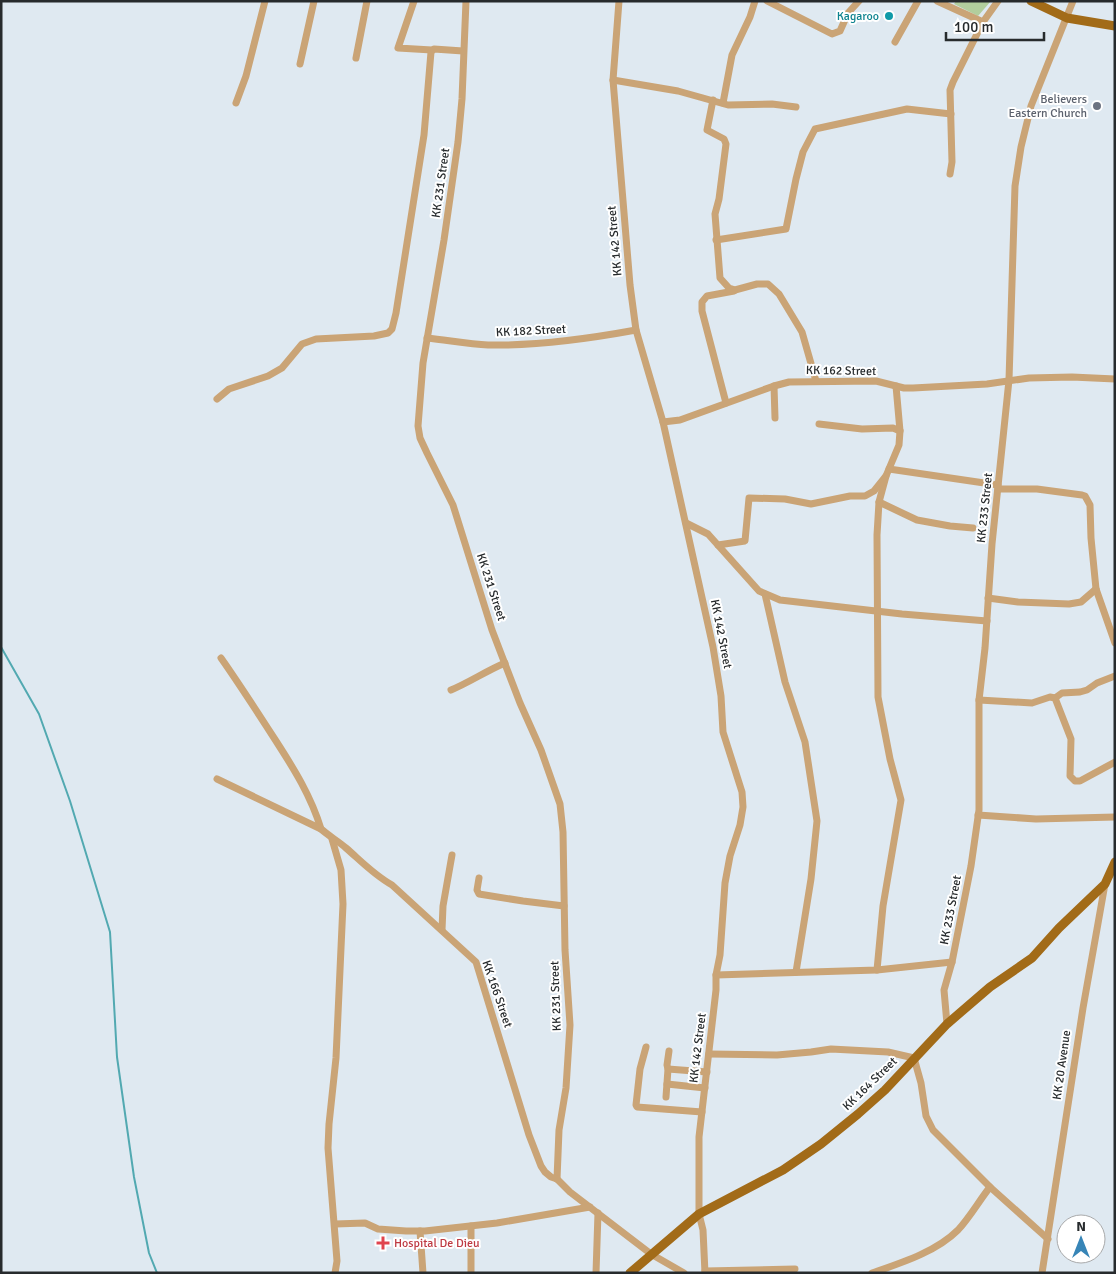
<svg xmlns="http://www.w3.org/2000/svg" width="1116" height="1274" font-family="Signika,sans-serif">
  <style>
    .green { fill: #b2ce9d }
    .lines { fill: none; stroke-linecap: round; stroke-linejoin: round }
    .stream { stroke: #52a9b1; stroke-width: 2 }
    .minor { stroke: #caa476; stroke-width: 7 }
    .major { stroke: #a26b18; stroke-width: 9 }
    .culture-dot { fill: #0f9aa8; stroke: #fff; stroke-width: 2 }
    .worship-dot { fill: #6b7280; stroke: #fff; stroke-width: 2 }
    .health-dot { fill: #e0444e; stroke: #fff; stroke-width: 2 }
    .labels { text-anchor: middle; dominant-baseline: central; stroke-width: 4; stroke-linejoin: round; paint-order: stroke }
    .culture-label { font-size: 12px; fill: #0d838f; stroke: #fff; text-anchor: end }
    .worship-label { font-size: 12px; fill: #5b616d; stroke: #fff; text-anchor: end }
    .street-label { font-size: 12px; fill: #272b2d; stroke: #fff }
    .health-label { font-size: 12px; fill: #be3a42; stroke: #fff; text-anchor: start }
  </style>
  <rect width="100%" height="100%" fill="#dfe9f1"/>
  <path class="green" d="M956,1h35l-13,15 -24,-12z"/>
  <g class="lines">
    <path class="stream" d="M1,647l38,67 31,87 40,131 7,125 17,120 15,76 8,20"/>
    <g class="minor">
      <path d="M414,1l-16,47 34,2"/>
      <path d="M466,1l-4,98 -4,43 -14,98 -21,123 -5,63 2,12 7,15 26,52 39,125 28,73 21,47 19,54 3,28 2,118 5,75 -4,63 -7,42 -2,49"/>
      <path d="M619,1l-6,79 17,205 6,45 27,92 50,225 8,49 2,36 19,60 1,15 -3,18 -10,31 -5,27 -5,72 -4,20v15l-17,147v77l4,16 2,43"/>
      <path d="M767,1l65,33 8,-3 8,-18 11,-12"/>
      <path d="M937,1l46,21 15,-21"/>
      <path d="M895,42l23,-41"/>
      <path d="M356,58l11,-57"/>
      <path d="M300,64l14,-63"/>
      <path d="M613,80l65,11 50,14 44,-1 24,3"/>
      <path d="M713,100l-6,30 17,9 2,5 -7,55 -4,15 5,64 9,10 6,2 22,-6h11l11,10 23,38 14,49"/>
      <path d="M236,103l10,-27 19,-75"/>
      <path d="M723,103l9,-48 18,-38 5,-16"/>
      <path d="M950,174l2,-12 -2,-72 3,-8 30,-60"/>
      <path d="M716,240l70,-11 10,-50 7,-27 12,-23 92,-20 44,5"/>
      <path d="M427,338c20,2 41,6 61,7 50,1 99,-6 148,-15"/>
      <path d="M774,386l1,32"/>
      <path d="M217,399l12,-10 39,-13 14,-8 20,-24 14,-5 58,-3 14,-3 4,-4 4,-16 28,-178 7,-83 3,-3 29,2"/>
      <path d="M726,403l-24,-92v-9l5,-6 27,-5"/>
      <path d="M663,422l17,-2 94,-34 15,-4 87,-1 28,7h9l74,-4 42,-6 43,-1 43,2"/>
      <path d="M819,424l43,5 31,-1 7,3"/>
      <path d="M889,469l109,16"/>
      <path d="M998,489h39l45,6 3,1 5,9 1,33 5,51 19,54"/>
      <path d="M879,502l38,18 33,6 23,2"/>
      <path d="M686,523l22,11 51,57 21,9 122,14 85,7"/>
      <path d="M718,545l27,-4 4,-43 36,1 26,5 39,-8h15l9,-5 12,-15 13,-31 1,-14 -4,-45"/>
      <path d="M765,594l20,88 20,60 12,79 -6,58 -15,93"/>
      <path d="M988,598l30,4 51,2 12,-2 15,-13"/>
      <path d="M221,658c19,27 37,55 55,83 18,28 35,55 45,88"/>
      <path d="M451,690c19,-8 35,-19 54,-27"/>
      <path d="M1055,698l7,-5 18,-1 7,-2 10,-7 18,-7"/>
      <path d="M979,700l53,3 18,-6 5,1 16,41 -1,37 5,5h5l35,-19"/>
      <path d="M217,779l104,50c8,7 17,12 25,19 15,13 28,27 46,37l84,77 53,173 12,31 4,6 6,5 6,2 13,13 81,62 33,19"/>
      <path d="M978,815l58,4 79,-2"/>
      <path d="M332,839l9,31 2,34 -7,154 -7,66 -1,24 9,113 -2,12"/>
      <path d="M479,878l-2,12 2,4 44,7 41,5"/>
      <path d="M442,930l1,-24 9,-51"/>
      <path d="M877,970l6,-64 18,-106 -11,-41 -12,-62 -1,-162 2,-33 7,-26"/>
      <path d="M716,975l161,-5 75,-8"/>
      <path d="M947,1024l-3,-34 8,-28 19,-96 8,-56v-110l6,-52 7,-104 17,-164 6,-194 6,-39 10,-41 42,-105"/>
      <path d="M646,1047l-6,22 -4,36 1,2 65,5"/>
      <path d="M669,1051l-2,14 1,4 39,3"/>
      <path d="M709,1054l68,1 34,-3 20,-3 57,3 26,6 7,25 5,33 7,14 57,57 58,52"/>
      <path d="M667,1084l38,4"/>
      <path d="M666,1097l2,-28"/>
      <path d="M335,1224l30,-1 13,6 28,2h19l72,-8 93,-16"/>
      <path d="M420,1231l3,42"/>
      <path d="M705,1271l90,-2"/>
      <path d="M471,1273v-47"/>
      <path d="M596,1273l2,-60"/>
      <path d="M872,1273c29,-10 64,-21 86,-43 12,-13 21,-29 32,-43"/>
      <path d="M1042,1273l41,-265 22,-124"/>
    </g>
    <g class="major">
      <path d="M1031,1l36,17 48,8"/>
      <path d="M630,1273l69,-59 84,-44 38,-26 37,-30 27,-24 62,-66 43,-37 42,-29 27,-30 46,-44 10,-22"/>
    </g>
  </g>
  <circle class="culture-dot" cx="889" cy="16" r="5"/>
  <circle class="worship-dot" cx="1097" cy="106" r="5"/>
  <path class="health-dot" d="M380.5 1235.5h5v5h5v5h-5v5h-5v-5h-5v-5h5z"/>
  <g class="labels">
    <g class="culture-label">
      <text x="879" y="16">Kagaroo</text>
    </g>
    <g class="worship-label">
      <text x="1087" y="99">Believers<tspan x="1087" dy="14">Eastern Church</tspan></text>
    </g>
    <g class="street-label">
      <text transform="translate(441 183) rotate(-82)">KK 231 Street</text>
      <text transform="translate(615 241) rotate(-95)">KK 142 Street</text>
      <text transform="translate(531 331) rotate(-3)">KK 182 Street</text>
      <text transform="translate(841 371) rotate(1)">KK 162 Street</text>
      <text transform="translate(985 508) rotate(-84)">KK 233 Street</text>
      <text transform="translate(491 587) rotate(72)">KK 231 Street</text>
      <text transform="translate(721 634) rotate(79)">KK 142 Street</text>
      <text transform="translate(951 910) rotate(-79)">KK 233 Street</text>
      <text transform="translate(497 994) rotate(71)">KK 166 Street</text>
      <text transform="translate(556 996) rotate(-92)">KK 231 Street</text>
      <text transform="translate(698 1048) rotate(-83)">KK 142 Street</text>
      <text transform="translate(1062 1065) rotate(-82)">KK 20 Avenue</text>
      <text transform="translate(870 1084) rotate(-44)">KK 164 Street</text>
    </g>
    <g class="health-label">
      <text x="394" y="1243">Hospital De Dieu</text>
    </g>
  </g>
  <rect width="1116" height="1274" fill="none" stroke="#272b2d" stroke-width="5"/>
  <g transform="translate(1081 1239)"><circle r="24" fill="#ffffff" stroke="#a9aaab"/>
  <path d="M0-4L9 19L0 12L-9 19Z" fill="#3785b7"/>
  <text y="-8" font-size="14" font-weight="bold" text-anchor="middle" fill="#272b2d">N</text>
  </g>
  <path d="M946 32v8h98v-8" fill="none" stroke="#272b2d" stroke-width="2.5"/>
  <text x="954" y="32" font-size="15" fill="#272b2d" stroke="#ffffff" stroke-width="4" paint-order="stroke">100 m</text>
</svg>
